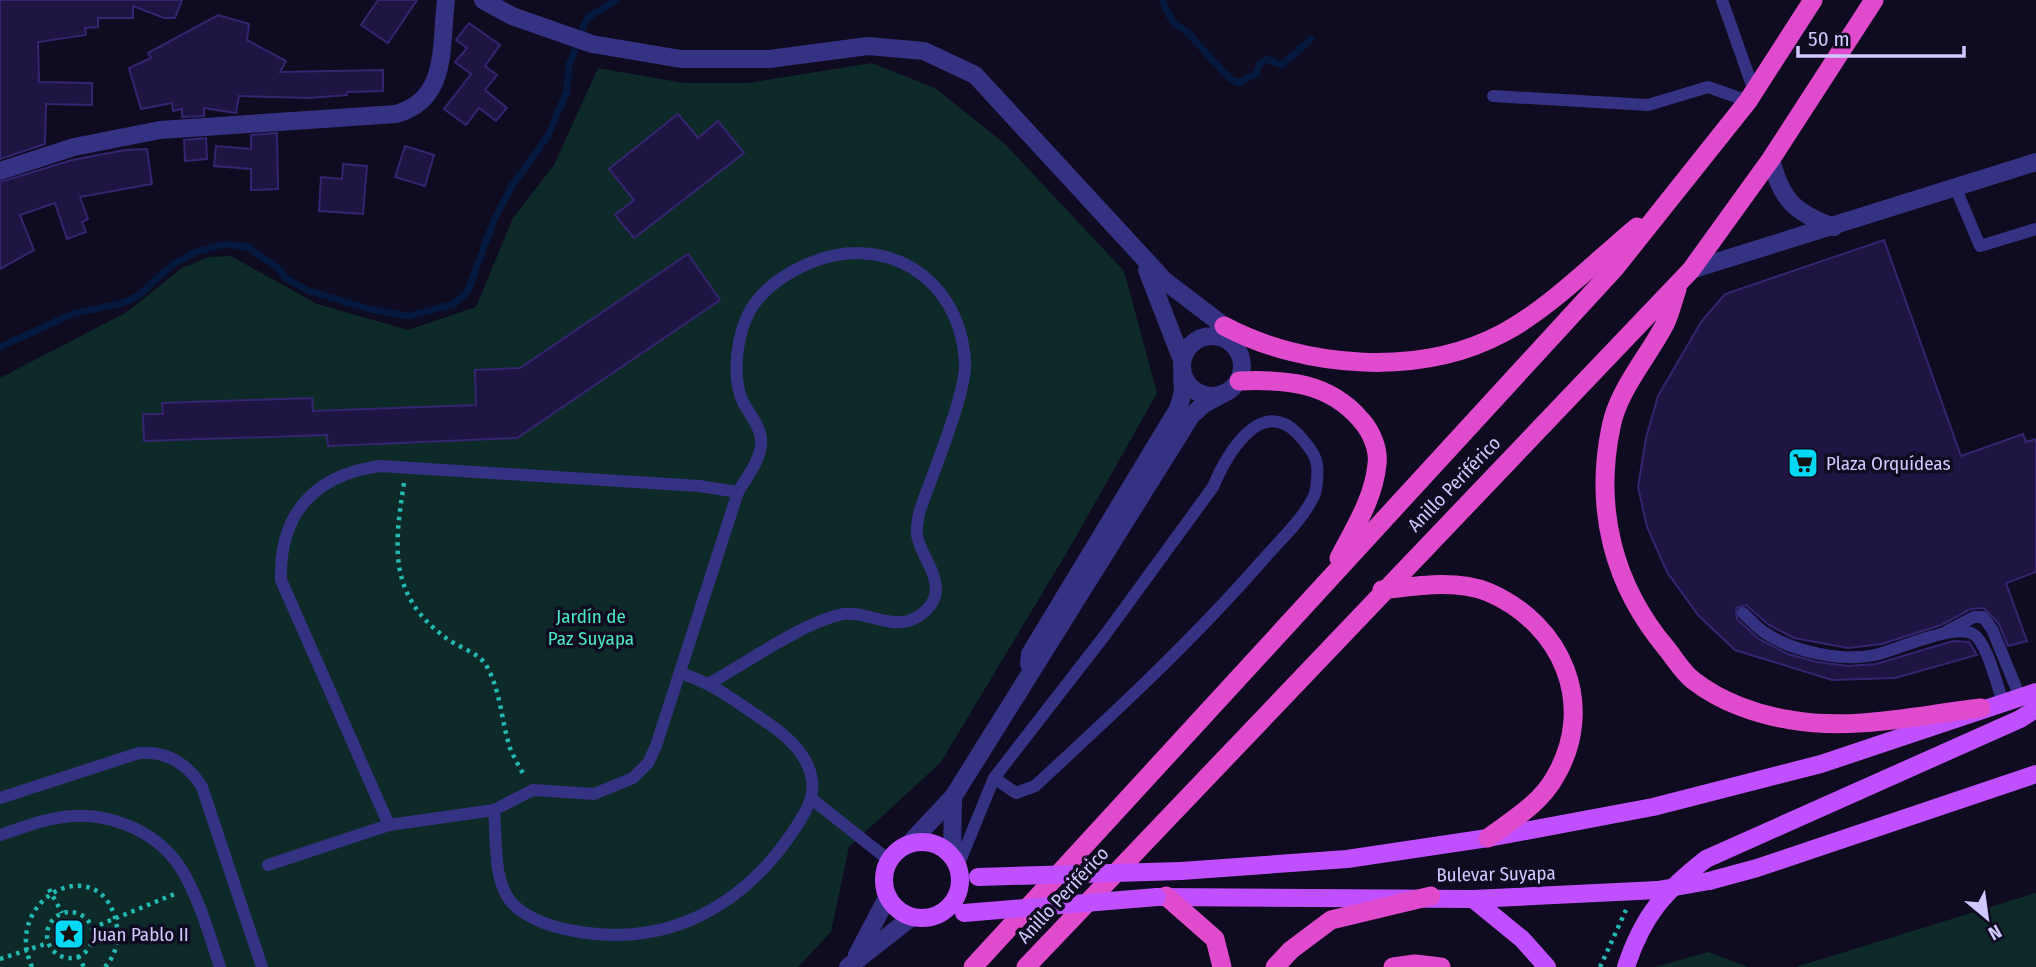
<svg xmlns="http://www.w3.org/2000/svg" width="2036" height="967" font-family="'Fira Sans Condensed',sans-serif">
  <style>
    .green { fill: #0d2a29 }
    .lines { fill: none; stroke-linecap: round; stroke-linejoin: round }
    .stream { stroke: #05193e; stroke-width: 7 }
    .building { fill: #1f1542; stroke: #352570; stroke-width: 2 }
    .path { stroke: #23b9b2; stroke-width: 4.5; stroke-dasharray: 3.5 5; stroke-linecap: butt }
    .service { stroke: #363283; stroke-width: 12 }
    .minor { stroke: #363283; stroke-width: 18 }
    .tertiary { stroke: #363283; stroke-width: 18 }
    .primary { stroke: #c050ff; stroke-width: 18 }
    .trunk { stroke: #e04acd; stroke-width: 19 }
    .primary-bridge { stroke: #c050ff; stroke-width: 18 }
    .labels { text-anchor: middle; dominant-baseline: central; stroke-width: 7; stroke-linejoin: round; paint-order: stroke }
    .poi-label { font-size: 19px; fill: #d0c9ff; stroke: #0f0b20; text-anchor: start }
    .street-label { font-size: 19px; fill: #d0c9ff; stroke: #0f0b20 }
    .park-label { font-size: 19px; fill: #4ce8c4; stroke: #0f0b20 }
  </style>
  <rect width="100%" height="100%" fill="#0f0b20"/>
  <g class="green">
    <path d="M872,63l63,25 70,56 119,127 33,122 -84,149 -132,220 -92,85 -18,85 -33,35h-798v-589l127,-66 55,-44 27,-11 22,-1 86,48 91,26 68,-23 37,-89 41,-53 44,-97 86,15h64z"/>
    <path d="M2036,893v74h-240z"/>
    <path d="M1708,952l40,15h-93z"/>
  </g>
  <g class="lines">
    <g class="stream">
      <path d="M1162,0l10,21 17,13 40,44 9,5 18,-9 3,-9 7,-6 16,6 29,-26"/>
      <path d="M0,347l72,-33 50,-11 16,-7 34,-31 24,-13 29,-8 23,3 30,21 9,11 22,12 60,18 40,7 45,-12 14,-13 26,-71 17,-33 37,-51 19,-45 2,-26 18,-47 29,-18"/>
    </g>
  </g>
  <g class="building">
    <path d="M0,0h182l-7,18h-11l-31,-12v12h-35v9l-13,1 1,7 -48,7 1,40 53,1v22l-46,-1 -1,40 -45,15z"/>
    <path d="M378,0h39l-29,43 -27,-18z"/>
    <path d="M218,15l31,9 -2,16 39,21 -6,11 103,-2v21l-36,1v3l-38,3 -70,-2 -3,17 -32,-5v8l-22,1v-8l-9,2 -1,-8 -31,6 -12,-41 22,-10 -3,-5z"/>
    <path d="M469,23l31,22 -15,21 12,9 -12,15 22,18 -11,13 -17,-13 -13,17 -22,-16 27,-35 -16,-12 12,-14 -11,-8z"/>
    <path d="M678,114l20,24 20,-17 26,32 -110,85 -19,-23 19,-15 -25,-31z"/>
    <path d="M277,133l1,56 -27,1v-21l-37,-3 2,-20 35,3v-14z"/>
    <path d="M206,138l1,21 -22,2 -1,-21z"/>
    <path d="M405,146l29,9 -9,31 -30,-9z"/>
    <path d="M147,149l5,35 -72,13 8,22 -6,3 4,10 -19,7 -12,-36 -35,12 14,35 -34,19v-87l72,-22 53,-10z"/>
    <path d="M343,164l24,2 -4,48 -44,-3 2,-34 21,2z"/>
    <path d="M1884,240l77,216 62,-22 3,8 10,-3v133l-30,11 21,58 -19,5 -9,-22 -15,-16 -13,1 -30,16 -59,19 -34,4 -54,-10 -25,-13 -23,-20 -10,3 1,11 22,20 29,15 29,8 31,4 28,-2 77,-23 16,1 8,13 -82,23 -63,2 -97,-30 -37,-35 -31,-43 -20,-45 -9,-40 8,-49 12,-42 43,-74 24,-28z"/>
    <path d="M688,254l32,46 -203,138 -189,8 -1,-11 -183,6 -1,-27h20l-1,-11 150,-5 1,13 163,-6 -1,-35 45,-2z"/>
  </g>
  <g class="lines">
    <g class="path">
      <path d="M404,483c-10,64 -16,112 42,155 12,9 33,15 40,27 15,26 15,55 24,83 4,10 10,20 15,29"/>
      <path d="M49,889l13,24"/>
      <circle cx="70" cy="935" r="23"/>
      <path d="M92,928l85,-35"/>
      <path d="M78,956l6,11"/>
      <path d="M0,959l48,-16"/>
      <path d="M32,967c-32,-71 73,-120 85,-40 2,15 -2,29 -12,40"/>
      <path d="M1600,967l26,-57"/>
    </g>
    <g class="service">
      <path d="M1722,0l32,91"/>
      <path d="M1493,96l155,9 60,-18 40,14"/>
      <path d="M1956,189l24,57 56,-17"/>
      <path d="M1743,613c8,7 15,16 24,21 28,18 75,28 108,21 22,-5 78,-32 98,-21 14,8 24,52 30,68"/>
      <path d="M1947,631l27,-14h9l9,12 28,68"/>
      <path d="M0,798l139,-45c28,-2 48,10 63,34l60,180"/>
      <path d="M813,800l77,61"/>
      <path d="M494,810c3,28 -2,70 18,93 15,16 41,24 62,28 92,17 167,-23 218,-98 17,-25 29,-44 13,-73 -10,-19 -30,-32 -46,-43 -28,-19 -47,-34 -79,-44"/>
      <path d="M389,825l-108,-245c-2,-66 33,-105 99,-114l319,20 39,6"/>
      <path d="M0,835c19,-6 38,-14 57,-17 45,-9 97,10 123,49 19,30 29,67 40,100"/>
      <path d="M268,865l121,-40 105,-15 39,-20 61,4 39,-16 15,-15 8,-17 82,-254c9,-15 25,-35 23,-53 -1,-14 -12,-25 -18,-37 -12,-25 -6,-70 8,-93 12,-20 31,-33 52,-43 78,-37 157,9 162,96 2,31 -35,118 -46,151 -1,7 -3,15 -2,22 3,19 20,36 19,56 -1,14 -15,26 -28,30 -24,6 -45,-12 -69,-6 -38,9 -93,48 -129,68"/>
      <path d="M958,866l36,-88 111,-143 108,-148c12,-29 47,-93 85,-53 8,10 17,18 19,31 1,8 0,24 -3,31 -12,25 -36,46 -53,66 -70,80 -148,152 -226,224l-19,7 -22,-15"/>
    </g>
    <g class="minor">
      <path d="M1771,159c10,41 24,54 63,68"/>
      <path d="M0,171l74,-24 86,-17 236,-16c53,-15 44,-67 50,-114"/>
      <path d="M1691,270l345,-108"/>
      <path d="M857,955l31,-59"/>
      <path d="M848,967l64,-50"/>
    </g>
    <g class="tertiary">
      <path d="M483,0l29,16 80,28 89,15h88l99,-13 56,5 51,24 190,206 59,45"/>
      <path d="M1147,270l35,90"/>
      <circle cx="1212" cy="366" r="30"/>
      <path d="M1029,664l1,-10 148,-245 5,-17 -1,-17"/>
      <path d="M908,845l45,-48 238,-381 13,-12 15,-8"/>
      <path d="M952,856l1,-59"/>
    </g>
    <g class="primary">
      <circle cx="922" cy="880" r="38"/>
      <path d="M1181,871l166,-12 141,-21 165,-31 168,-43 215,-72"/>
      <path d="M1709,881l48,-13 279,-94"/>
      <path d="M1157,897l316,2 185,-9"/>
      <path d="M1473,899l49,40 25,28"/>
      <path d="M1626,967c17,-52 38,-75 80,-108l314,-140 16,-10"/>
    </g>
    <g class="trunk">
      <path d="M1677,289c-4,12 -7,25 -12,35 -17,33 -47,66 -54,103 -17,82 2,158 56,222 8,10 16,24 27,32 27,21 64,34 97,39 63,11 127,-5 190,-12"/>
      <path d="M1224,326c81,43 197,51 279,7 47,-25 93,-72 134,-106"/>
      <path d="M1239,381c46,-2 90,1 122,39 10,11 18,29 16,44 -3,34 -23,65 -38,94"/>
      <path d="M1382,590c34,-4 74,-11 106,2 75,32 109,114 67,185 -15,27 -43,43 -67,61"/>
      <path d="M1166,896l49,43 7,28"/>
      <path d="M973,967l642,-699 133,-167 65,-101"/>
      <path d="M1026,967l665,-697 80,-111 103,-159"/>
      <path d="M1275,967l16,-17 40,-30 100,-24"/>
      <path d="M1393,967l22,-3 26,3"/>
    </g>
    <g class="primary-bridge">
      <path d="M978,877l203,-6"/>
      <path d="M1658,890l51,-9"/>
      <path d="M964,913l193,-16"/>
    </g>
  </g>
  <defs>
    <g id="supermarket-square" transform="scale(1.575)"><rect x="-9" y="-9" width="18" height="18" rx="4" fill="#00d8f4" stroke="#0f0b20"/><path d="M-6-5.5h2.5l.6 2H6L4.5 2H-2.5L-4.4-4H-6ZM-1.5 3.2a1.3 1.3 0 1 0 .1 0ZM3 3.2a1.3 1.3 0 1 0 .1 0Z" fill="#111"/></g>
    <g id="sight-square" transform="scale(1.575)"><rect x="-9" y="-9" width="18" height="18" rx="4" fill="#00d8f4" stroke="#0f0b20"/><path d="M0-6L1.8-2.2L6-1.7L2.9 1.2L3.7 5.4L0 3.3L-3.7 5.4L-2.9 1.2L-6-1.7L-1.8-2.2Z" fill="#111"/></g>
  </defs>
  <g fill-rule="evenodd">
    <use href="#supermarket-square" x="1803" y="463"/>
    <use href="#sight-square" x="69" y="934"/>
  </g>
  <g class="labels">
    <g class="poi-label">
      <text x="1826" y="463">Plaza Orquídeas</text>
      <text x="92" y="934">Juan Pablo II</text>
    </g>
    <g class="street-label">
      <text transform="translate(1454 484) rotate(-46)">Anillo Periférico</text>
      <text transform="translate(1496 874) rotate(-1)">Bulevar Suyapa</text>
      <text transform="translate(1063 895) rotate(-47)">Anillo Periférico</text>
    </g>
    <g class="park-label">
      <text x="591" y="616">Jardín de<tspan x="591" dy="22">Paz Suyapa</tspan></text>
    </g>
  </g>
  <g transform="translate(1987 918) rotate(151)" stroke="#0f0b20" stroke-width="5" paint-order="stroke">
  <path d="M0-5L12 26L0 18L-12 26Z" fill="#d0c9ff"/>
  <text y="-10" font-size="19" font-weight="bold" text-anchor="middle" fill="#d0c9ff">N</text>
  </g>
  <path d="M1798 46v10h166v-10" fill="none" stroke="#d0c9ff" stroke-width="3.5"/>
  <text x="1808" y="46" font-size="21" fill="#d0c9ff" stroke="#0f0b20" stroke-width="5" paint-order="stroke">50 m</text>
</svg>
